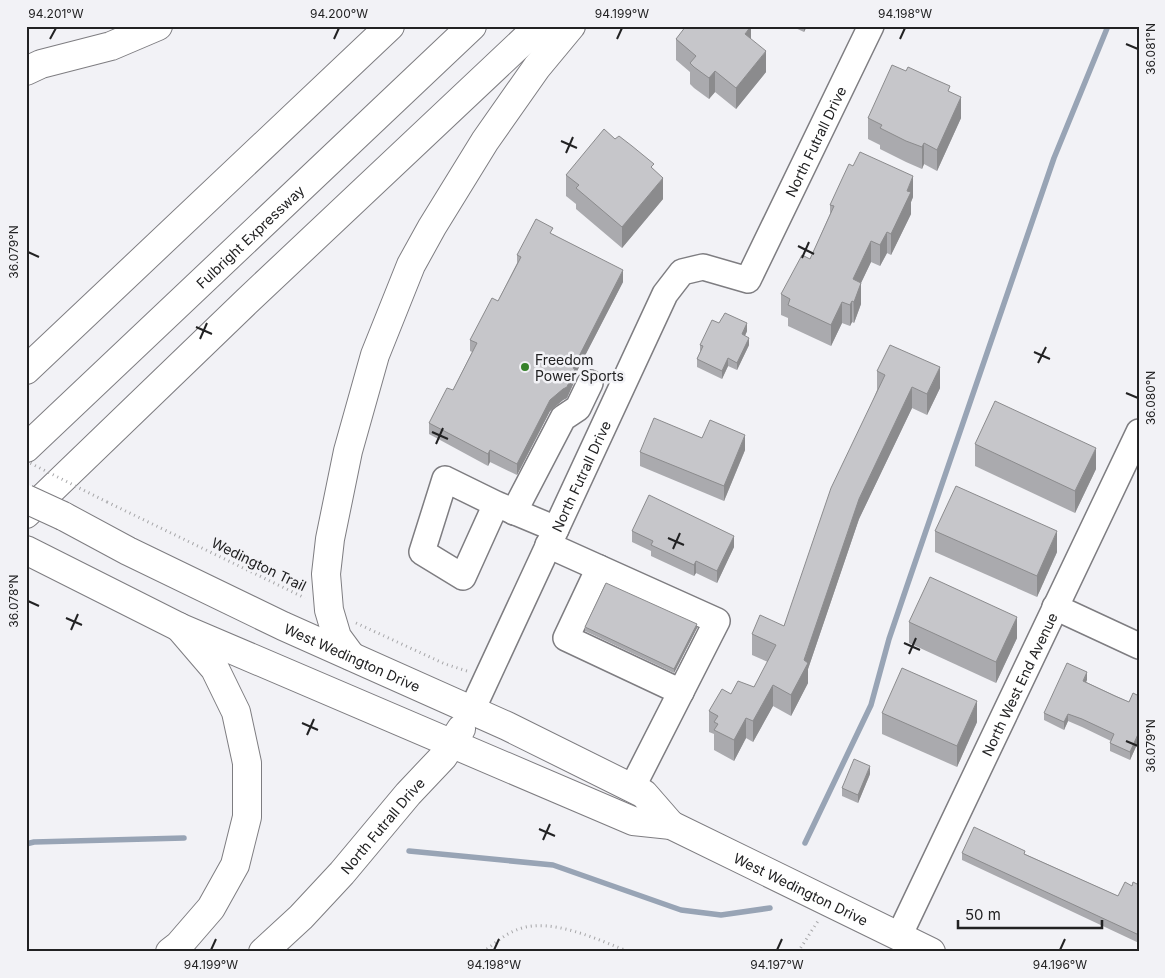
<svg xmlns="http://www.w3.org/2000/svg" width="1165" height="978" font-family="Inter,sans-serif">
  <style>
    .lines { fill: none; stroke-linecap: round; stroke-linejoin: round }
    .stream { stroke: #98a4b5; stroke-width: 5.5 }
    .minor-casing { stroke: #7e7d81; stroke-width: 28 }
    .major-casing { stroke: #7e7d81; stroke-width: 30 }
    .highway-casing { stroke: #7e7d81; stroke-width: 30 }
    .path { stroke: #a6a6a8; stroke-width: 3; stroke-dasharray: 1 4; stroke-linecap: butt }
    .minor { stroke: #fff; stroke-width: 25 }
    .major { stroke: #fff; stroke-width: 28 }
    .highway { stroke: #fff; stroke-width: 28 }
    .major-bridge-casing { stroke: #7e7d81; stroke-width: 30; stroke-linecap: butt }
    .path-bridge { stroke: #a6a6a8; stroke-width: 3; stroke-dasharray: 1 4; stroke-linecap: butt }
    .major-bridge { stroke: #fff; stroke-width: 28 }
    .wall { fill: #aaaaae }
    .shaded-wall { fill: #8b8b8d }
    .building { fill: #c6c6ca; stroke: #8b8b8d }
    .ticks { fill: none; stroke: #222223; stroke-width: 2 }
    .poi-dot { fill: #36822a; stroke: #f2f2f6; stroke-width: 2 }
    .labels { text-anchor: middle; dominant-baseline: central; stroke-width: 5; stroke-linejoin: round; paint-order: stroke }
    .street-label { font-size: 14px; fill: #222223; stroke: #f2f2f6 }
    .poi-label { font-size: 14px; fill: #222223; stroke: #f2f2f6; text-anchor: start }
    .neatline { fill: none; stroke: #222223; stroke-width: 2 }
    .ticks-label { font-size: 12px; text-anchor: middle; fill: #222223 }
  </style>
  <rect width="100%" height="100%" fill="#f2f2f6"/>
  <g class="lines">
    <g class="stream">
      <path d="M805,843l66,-138 18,-66 18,-53 147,-428 54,-132"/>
      <path d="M26,844l8,-2 150,-4"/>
      <path d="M409,851l144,14 128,45 40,5 49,-7"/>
    </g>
    <g class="minor-casing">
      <g id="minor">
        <path d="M496,504l-33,73 -41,-25 23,-73 51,25 60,25"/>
        <path d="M514,512l49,-94 15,-10 12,-25"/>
        <path d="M548,545l169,76 -85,167"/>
        <path d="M599,568l-33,70 115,54"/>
        <path d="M1055,607l84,39"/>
        <path id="s1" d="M472,710l193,-416 17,-22 21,-5 45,13 123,-254"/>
        <path id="s2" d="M899,936l240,-504"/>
      </g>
    </g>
    <g class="major-casing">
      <g id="major">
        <path id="s3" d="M63,516l65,35 155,75 224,100 137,68 27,31"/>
        <path id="s4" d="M26,550l153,77 454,194 38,4 260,127"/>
        <path id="s5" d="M263,952l38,-35 41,-44 66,-79 35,-37 18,-28"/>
      </g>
    </g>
    <g class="highway-casing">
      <g id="highway">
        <path d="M26,71l15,-7 70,-18 47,-20"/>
        <path d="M26,370l364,-344"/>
        <path id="s6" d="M26,448l446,-422"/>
        <path d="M26,514l220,-212 293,-276"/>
        <path d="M351,656l-14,-19 -8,-27 -3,-36 4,-35 18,-88 27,-96 36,-90 21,-38 53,-86 52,-74 34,-41"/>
        <path d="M170,952l9,-7 32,-37 24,-43 12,-48v-54l-11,-51 -21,-43 -36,-42"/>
      </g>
    </g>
    <g class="path">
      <path d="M107,502l198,96"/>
      <path d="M356,623l89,41 22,7"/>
      <path d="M483,952c11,-8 23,-19 36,-23 33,-12 79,11 111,23"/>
      <path d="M798,952l20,-31"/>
    </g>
    <use href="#minor" class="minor"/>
    <use href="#major" class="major"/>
    <use href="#highway" class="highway"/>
    <g class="major-bridge-casing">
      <path id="major-bridge" d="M26,499l37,17"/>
    </g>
    <path class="path-bridge" d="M26,461l81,41"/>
    <use href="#major-bridge" class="major-bridge"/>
  </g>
  <g class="wall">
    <path d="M791,26h16l-3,6z"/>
    <path d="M676,39h75l15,33 -30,37 -21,-17 -6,7 -15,-11 -4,-4v-12l-14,-12z"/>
    <path d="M950,92l11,26 -24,53 -13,-7 -2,5 -16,-7 -26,-13v-4l-12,-6v-21z"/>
    <path d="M615,139l39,31 9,29 -41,49 -46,-39v-5l-10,-8v-21z"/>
    <path d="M853,166l60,31 -2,5v12l-20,41 -4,-2 -7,13 -9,-4 -10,21v21l-7,19 -2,-1 -2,4 -8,-3 -11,23 -43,-20v-8l-7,-3v-21l29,-35 20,-45v-9z"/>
    <path d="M553,234l70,48 -48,93v5l-8,18 -4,2 -13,11 -33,64 -27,-13 -2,4 -59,-32v-11l24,-33 19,-38 -2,-1v-11l28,-39 19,-38v-8z"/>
    <path d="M719,323l28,8 -2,5 4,9 -12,25 -9,-4 -6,13 -25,-12v-8l3,-7v-7z"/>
    <path d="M877,371l63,17 -13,27 -15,-7 -53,111 -51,150v14l-17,33 -18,-10 -20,36 -7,-4 -12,23 -20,-11v-16l-5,-2v-21l22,-17 23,-7 14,-25 -16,-7v-21l32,-8 93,-236z"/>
    <path d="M702,438l43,12 -21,51 -84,-35v-14z"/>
    <path d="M975,444l121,25 -21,44 -100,-47z"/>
    <path d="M632,531l102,16 -17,36 -21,-10 -2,3 -43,-20v-5l-19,-9z"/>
    <path d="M935,531l122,21 -20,45 -102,-45z"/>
    <path d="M909,622l108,16 -21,45 -87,-40z"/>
    <path d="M585,627l112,1 -23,45 -89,-42z"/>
    <path d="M1087,680l-1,2 43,20 10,-6v44l-9,20 -20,-9v-8l1,-2 -29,-14 -14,-6 -4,9 -20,-10v-7z"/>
    <path d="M882,713l95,9 -20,45 -75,-33z"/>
    <path d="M870,774l-12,29 -16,-7v-8z"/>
    <path d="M962,853l63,1 93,42 14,-10 7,-1v58l-177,-83z"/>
  </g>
  <g class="shaded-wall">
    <path d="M751,26v21l-6,-13z"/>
    <path d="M804,26h3l-3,6z"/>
    <path d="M766,51v21l-30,37v-21z"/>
    <path d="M715,71v21l-6,7v-21z"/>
    <path d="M961,97v21l-24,53v-21z"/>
    <path d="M924,143v21l-2,5v-22z"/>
    <path d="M913,176v21l-2,5v12l-20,41v-21l16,-43z"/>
    <path d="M663,178v21l-41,49v-21z"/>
    <path d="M887,232v21l-7,13v-21z"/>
    <path d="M871,241v21l-10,21v21l-7,19 -1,-44z"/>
    <path d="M623,270v12l-48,93v5l-8,18 -4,2 -13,11 -33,64v-11l33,-64 23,-32z"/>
    <path d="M852,301v21l-2,4v-21z"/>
    <path d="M842,302v21l-11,23v-21z"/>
    <path d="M747,323v8l-5,11v-8z"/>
    <path d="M749,338v7l-12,25v-7z"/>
    <path d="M728,358v8l-6,13v-8z"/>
    <path d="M940,367v21l-13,27v-21z"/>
    <path d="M912,387v21l-53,111 -51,150v14l-17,33v-21l13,-35 55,-161z"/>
    <path d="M745,435v15l-21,51v-15z"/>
    <path d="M1096,448v21l-21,44v-22z"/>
    <path d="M490,450v12l-2,4v-12z"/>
    <path d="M1057,531v21l-20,45v-21z"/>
    <path d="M734,536v11l-17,36v-12z"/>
    <path d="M696,561v12l-2,3v-11z"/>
    <path d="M1017,617v21l-21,45v-21z"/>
    <path d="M697,624v4l-23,45v-4z"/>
    <path d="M1087,672v8l-4,8v-7z"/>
    <path d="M773,685v21l-20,36v-21z"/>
    <path d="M977,701v21l-20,45v-21z"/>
    <path d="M1068,714v7l-4,9v-8z"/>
    <path d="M746,718v20l-12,23v-21z"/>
    <path d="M1139,732v8l-9,20v-8z"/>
    <path d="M870,766v8l-12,29v-8z"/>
  </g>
  <g class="building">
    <path d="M686,26h65l-6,8 21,17 -30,37 -21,-17 -6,7 -15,-11 -4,-4 6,-7 -20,-17z"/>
    <path d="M892,65l14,6 2,-4 26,12 16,7 -2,5 13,6 -24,53 -13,-7 -2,4 -16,-6 -26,-13 2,-3 -14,-7z"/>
    <path d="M604,129l11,10 4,-3 13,10 22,18 -3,3 12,11 -41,49 -46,-39 3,-3 -13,-10z"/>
    <path d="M860,152l53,24 -6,15 4,1 -20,42 -4,-2 -7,13 -9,-4 -18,38 8,4 -7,19 -2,-1 -2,4 -8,-3 -11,23 -43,-20 2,-6 -9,-5 21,-39 8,4 24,-53 -4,-1 12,-26 7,-15 4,2z"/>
    <path d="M536,219l17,9 -3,5 73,37 -50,98 2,1 -8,18 -4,2 -13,11 -33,64 -27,-14 -2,4 -59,-31 18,-35 6,2 24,-47 -7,-3 22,-42 6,3 23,-44 -4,-2z"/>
    <path d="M725,313l22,10 -5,11 7,4 -12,25 -9,-5 -6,13 -25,-12 6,-13 -3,-1 12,-25 7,3z"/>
    <path d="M890,345l50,22 -13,27 -15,-7 -53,112 -55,161 4,3 -17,32 -18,-10 -20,36 -7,-3 -12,22 -20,-10 4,-6 -4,-2 4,-6 -9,-5 13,-22 9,5 7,-13 16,6 22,-42 -24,-11 8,-19 24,11 47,-138 54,-113 -8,-4z"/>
    <path d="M995,401l101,47 -21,43 -100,-47z"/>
    <path d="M654,418l48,20 8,-18 35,15 -21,51 -84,-34z"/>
    <path d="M956,486l101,45 -20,45 -102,-45z"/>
    <path d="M649,495l85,41 -17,35 -21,-10 -2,4 -43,-20 2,-4 -21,-10z"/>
    <path d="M930,577l87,40 -21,45 -87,-40z"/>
    <path d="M606,583l91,41 -23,45 -89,-42z"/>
    <path d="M1067,663l20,9 -4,9 32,15 14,6 4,-9 6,3v36l-9,20 -20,-9 4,-9 -32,-15 -14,-5 -4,8 -20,-9z"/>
    <path d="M902,668l75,33 -20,45 -75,-33z"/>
    <path d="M854,759l16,7 -12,29 -16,-7z"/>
    <path d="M974,827l51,24 -1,3 94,42 7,-14 7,4 1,-4 6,3v50l-177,-82z"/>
  </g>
  <path class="ticks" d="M50,39l6,-11M334,39l5,-11M617,39l5,-11M900,39l5,-11M1126,44l12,5M561,141l16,7M566,153l7,-16M798,246l16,8M28,252l11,5M802,258l7,-16M196,327l16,7M200,339l7,-16M1034,352l16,7M1038,363l8,-16M1126,393l12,5M432,432l16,7M436,444l7,-16M668,538l16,7M673,549l7,-16M28,601l11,5M66,618l16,7M71,630l7,-16M904,643l16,7M909,654l7,-16M302,723l16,7M307,735l7,-16M1126,741l12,5M539,829l16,7M543,840l7,-16M211,950l5,-11M494,950l5,-11M777,950l5,-11M1060,950l5,-11"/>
  <circle class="poi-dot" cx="525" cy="367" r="5"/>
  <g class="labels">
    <g class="street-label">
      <text stroke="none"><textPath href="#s1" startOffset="709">North Futrall Drive</textPath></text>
      <text stroke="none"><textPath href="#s6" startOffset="308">Fulbright Expressway</textPath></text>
      <text stroke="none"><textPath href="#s1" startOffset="258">North Futrall Drive</textPath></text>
      <text transform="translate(259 564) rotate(26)">Wedington Trail</text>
      <text stroke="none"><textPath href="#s3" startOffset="322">West Wedington Drive</textPath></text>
      <text stroke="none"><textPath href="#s2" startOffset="279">North West End Avenue</textPath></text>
      <text stroke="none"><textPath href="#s5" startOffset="174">North Futrall Drive</textPath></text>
      <text stroke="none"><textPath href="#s4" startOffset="848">West Wedington Drive</textPath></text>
    </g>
    <g class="poi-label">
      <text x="535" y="359">Freedom<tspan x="535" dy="16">Power Sports</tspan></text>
    </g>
  </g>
  <rect width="1165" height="978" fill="none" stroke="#f2f2f6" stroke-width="55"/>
  <path d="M958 920v8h144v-8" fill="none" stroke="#222223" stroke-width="2.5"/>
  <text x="965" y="920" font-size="15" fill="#222223" stroke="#f2f2f6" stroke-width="4" paint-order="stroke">50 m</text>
  <rect x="28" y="28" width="1110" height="922" class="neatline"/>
  <g class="ticks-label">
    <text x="56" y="18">94.201°W</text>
    <text x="339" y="18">94.200°W</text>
    <text x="622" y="18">94.199°W</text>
    <text x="905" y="18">94.198°W</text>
    <text transform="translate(1151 49) rotate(-90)" y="4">36.081°N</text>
    <text transform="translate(14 252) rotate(-90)" y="4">36.079°N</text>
    <text transform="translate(1151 398) rotate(-90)" y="4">36.080°N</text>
    <text transform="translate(14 601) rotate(-90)" y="4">36.078°N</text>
    <text transform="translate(1151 746) rotate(-90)" y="4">36.079°N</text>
    <text x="211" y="969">94.199°W</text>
    <text x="494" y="969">94.198°W</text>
    <text x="777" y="969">94.197°W</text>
    <text x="1060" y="969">94.196°W</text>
  </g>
</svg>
